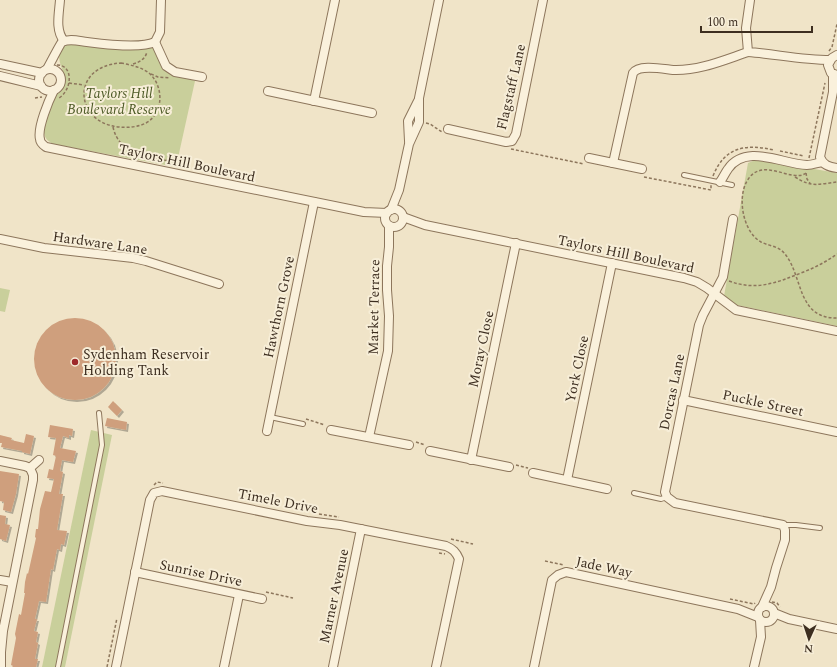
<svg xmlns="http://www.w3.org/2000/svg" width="837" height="667" font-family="Spectral,serif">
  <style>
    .green { fill: #c9cf9b }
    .building { fill: #cf9f7d; filter: url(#shadow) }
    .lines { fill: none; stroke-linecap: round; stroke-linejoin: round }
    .service-casing { stroke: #8d765c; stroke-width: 6 }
    .minor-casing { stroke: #8d765c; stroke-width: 10 }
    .path { stroke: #8d765c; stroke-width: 1.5; stroke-dasharray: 3 2; stroke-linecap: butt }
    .service { stroke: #faf1dc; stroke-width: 4 }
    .minor { stroke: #faf1dc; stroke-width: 8 }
    .poi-dot { fill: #9e2a2b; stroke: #f7eed8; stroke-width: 1.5 }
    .labels { text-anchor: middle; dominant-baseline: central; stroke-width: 4; stroke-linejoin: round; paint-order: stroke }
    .street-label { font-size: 14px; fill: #3d2e20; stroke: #f7eed8 }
    .park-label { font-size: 14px; font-style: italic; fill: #4d5a26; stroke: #f7eed8 }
    .poi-label { font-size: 14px; fill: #3d2e20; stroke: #f7eed8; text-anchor: start }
  </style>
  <defs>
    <filter id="shadow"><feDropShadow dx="2" dy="2" stdDeviation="0" flood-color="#0004"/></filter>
  </defs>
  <rect width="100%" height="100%" fill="#f0e4c8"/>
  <g class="green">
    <path d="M68,43l85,5 11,21 31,12 -19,86 -123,-23c-5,-3 -8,-5 -9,-11 0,-11 4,-26 10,-36 3,-4 8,-7 10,-12 5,-14 -16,-29 4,-42z"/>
    <path d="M758,159l79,14v153l-100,-21 -13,-9 24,-133z"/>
    <path d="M0,288l10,2 -5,22 -5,-1z"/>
    <path d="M91,430l21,5 -47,232h-23z"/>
  </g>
  <g class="building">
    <circle cx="75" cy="359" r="41"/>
    <path d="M113,401l9,9 -5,6 -9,-9z"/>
    <path d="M107,418l20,4 -1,8 -21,-4z"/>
    <path d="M50,425l23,4 -1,7 -3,-1v3l-6,-2 -3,12 16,3 -3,11 -11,-2 -2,11 3,1 -4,22h4l-6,36 10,1 -3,14 -3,-1 -1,6 -3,-1 -4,21 -2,-1 -5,33 -7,-1 -4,18h2l-3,12 4,1 -2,10 2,1 -3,16h3l-2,8h-24l1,-1 -2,-1 5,-27 -1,-4 4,-20 2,1 4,-22h-1l1,-11 2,-9 1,1 8,-36 -1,-1 1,-8h2l2,-20 5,-18 6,1 3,-13 -7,-1 2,-9 4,1 3,-14 -3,-1 3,-17 -8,-1z"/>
    <path d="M26,434l8,2 -4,18 -8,-2v-1l-21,-4 1,-4h-2v-8l12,3 -1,2 13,3z"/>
    <path d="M0,471l19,3 -3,20 -5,18 -8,-2 1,-8 -4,-1z"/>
    <path d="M0,515l6,1 -1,8 5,1 -4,16 -6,-2z"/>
  </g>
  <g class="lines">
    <g class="service-casing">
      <g id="service">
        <path d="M684,175l48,10"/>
        <path d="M270,417l33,7"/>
        <path d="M634,493l27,6 6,-2"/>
        <path d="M783,525h13l24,3"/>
        <path d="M58,667l44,-222 -3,-32"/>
      </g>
    </g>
    <g class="minor-casing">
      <g id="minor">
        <path d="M60,0c-1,14 -5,30 4,41"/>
        <path d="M750,0l-4,28 2,24c27,2 54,8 82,8"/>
        <path d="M155,42l11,24 9,6 27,5"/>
        <path d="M837,55l-5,3 -4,7 3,8 6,2"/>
        <path d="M0,64l42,9"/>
        <path d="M47,69c3,-5 13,-25 15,-27 7,-4 17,-1 25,0 16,2 53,7 68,0l5,-10 1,-32"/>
        <circle cx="50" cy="80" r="11"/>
        <path d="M833,74v18l-13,65c3,8 9,10 17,11"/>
        <path d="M0,76l41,10"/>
        <path d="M54,90c-5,10 -17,38 -14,49 0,4 3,6 6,8l318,65 23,1"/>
        <path d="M268,91l104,22"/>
        <path d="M314,101l21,-101"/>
        <path d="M448,129l58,13 6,-1 4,-7 27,-134"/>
        <path d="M409,141l-1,-20 10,-20"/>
        <path d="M589,158l53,11"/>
        <path d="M613,163l20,-90c6,-9 30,-4 40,-3 26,1 51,-10 75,-18"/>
        <path d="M720,182c3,-4 5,-9 8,-13 18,-26 54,-5 79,-4 5,0 10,-2 15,-3"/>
        <circle cx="394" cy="218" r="9"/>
        <path d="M391,210l8,-20 10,-46 10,-22v-24l20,-98"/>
        <path d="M403,217l22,8 259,53 13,4 10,6 29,22 101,21"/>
        <path d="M733,219l-10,58 -20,38 -4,10 -34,167 2,5 8,6 108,22 2,5v10l-9,28 -5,19 -9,20"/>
        <path d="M0,239l44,9 89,10 13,3 73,23"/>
        <path d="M683,400l154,32"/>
        <path d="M331,430l78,15"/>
        <path d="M267,431l47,-229"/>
        <path d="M369,437l19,-86 1,-35 -2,-26v-24l2,-19v-21"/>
        <path d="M430,451l79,16"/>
        <path d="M471,460l45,-217"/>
        <path d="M0,461l25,5 5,2"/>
        <path d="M533,473l74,16"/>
        <path d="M567,480l45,-217"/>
        <path d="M135,572l127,27"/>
        <path d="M0,580l12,2"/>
        <circle cx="766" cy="614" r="8"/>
        <path d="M774,613l15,6 48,10"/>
        <path d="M1,667v-15l2,-21 30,-151v-5l-3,-7 9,-8"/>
        <path d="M116,667l34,-167 4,-7 8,-2 145,30 33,4 106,21c7,3 10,6 13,13l-23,108"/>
        <path d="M224,667l15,-72"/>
        <path d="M333,667l28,-138"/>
        <path d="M534,667l18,-87 6,-5 8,-3 172,37 20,8"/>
        <path d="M754,667l7,-30 -1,-17"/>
      </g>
    </g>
    <g class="path">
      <path d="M829,51l3,-4 5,-23"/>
      <path d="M121,63c10,2 20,4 28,10 15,13 15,40 -3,50 -8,4 -18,5 -27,4 -45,-4 -49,-61 2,-64z"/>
      <path d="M133,64c7,-2 12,-5 14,-12"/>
      <path d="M57,65c17,0 15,25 2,33"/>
      <path d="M151,74l7,3 12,1"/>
      <path d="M69,83l15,2"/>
      <path d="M35,98l7,-1"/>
      <path d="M426,123l4,1 12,8"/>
      <path d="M113,127c6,29 39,31 63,35l-1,3"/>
      <path d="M511,149l73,15"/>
      <path d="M780,151l24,5"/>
      <path d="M124,155l1,-8"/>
      <path d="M809,158l16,-75"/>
      <path d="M806,173c-14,11 -44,-18 -59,8 -10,17 -4,51 14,61 8,4 18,4 24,12 18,22 12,65 52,64"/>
      <path d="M806,173l1,6 3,4"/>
      <path d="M713,176c12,-30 33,-32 61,-26"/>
      <path d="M644,177l67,13v-5"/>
      <path d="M795,177c17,11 24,7 42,5"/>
      <path d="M729,281c27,10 47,2 72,-8 13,-5 25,-11 36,-19"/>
      <path d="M306,419l19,6"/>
      <path d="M416,442l9,3"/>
      <path d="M516,465l12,3"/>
      <path d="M154,485l3,-3 6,1"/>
      <path d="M319,514l20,3"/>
      <path d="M451,539l22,5"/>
      <path d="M439,553l6,1"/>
      <path d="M545,561l19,4"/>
      <path d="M266,592l27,6"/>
      <path d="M730,599l24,5 1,-1"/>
      <path d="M772,602l5,1 3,4"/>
      <path d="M107,667l10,-49"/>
    </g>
    <use href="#service" class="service"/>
    <use href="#minor" class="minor"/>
  </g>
  <circle class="poi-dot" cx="75" cy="362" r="4"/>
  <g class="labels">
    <g class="street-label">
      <text transform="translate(511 87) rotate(-77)">Flagstaff Lane</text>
      <text transform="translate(187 163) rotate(12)">Taylors Hill Boulevard</text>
      <text transform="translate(100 243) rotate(8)">Hardware Lane</text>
      <text transform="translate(626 254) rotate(12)">Taylors Hill Boulevard</text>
      <text transform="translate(279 307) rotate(-78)">Hawthorn Grove</text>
      <text transform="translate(374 307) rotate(-89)">Market Terrace</text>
      <text transform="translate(481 349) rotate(-78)">Moray Close</text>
      <text transform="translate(577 369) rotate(-78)">York Close</text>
      <text transform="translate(672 392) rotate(-78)">Dorcas Lane</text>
      <text transform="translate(763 403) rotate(12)">Puckle Street</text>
      <text transform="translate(278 501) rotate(11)">Timele Drive</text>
      <text transform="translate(604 567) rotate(12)">Jade Way</text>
      <text transform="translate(201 573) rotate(12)">Sunrise Drive</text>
      <text transform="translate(334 596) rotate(-78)">Marner Avenue</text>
    </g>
    <g class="park-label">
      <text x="119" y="93">Taylors Hill<tspan x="119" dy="16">Boulevard Reserve</tspan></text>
    </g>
    <g class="poi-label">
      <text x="83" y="354">Sydenham Reservoir<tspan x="83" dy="16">Holding Tank</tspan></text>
    </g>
  </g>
  <g transform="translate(809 639) rotate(183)" stroke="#f7eed8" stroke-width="3" paint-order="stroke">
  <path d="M0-3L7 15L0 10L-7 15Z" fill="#3d2e20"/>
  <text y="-6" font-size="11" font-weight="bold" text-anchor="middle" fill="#3d2e20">N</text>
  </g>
  <path d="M701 26v6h111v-6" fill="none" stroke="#3d2e20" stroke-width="2"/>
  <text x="707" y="26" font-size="12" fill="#3d2e20" stroke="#f7eed8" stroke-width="3" paint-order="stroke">100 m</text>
</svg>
